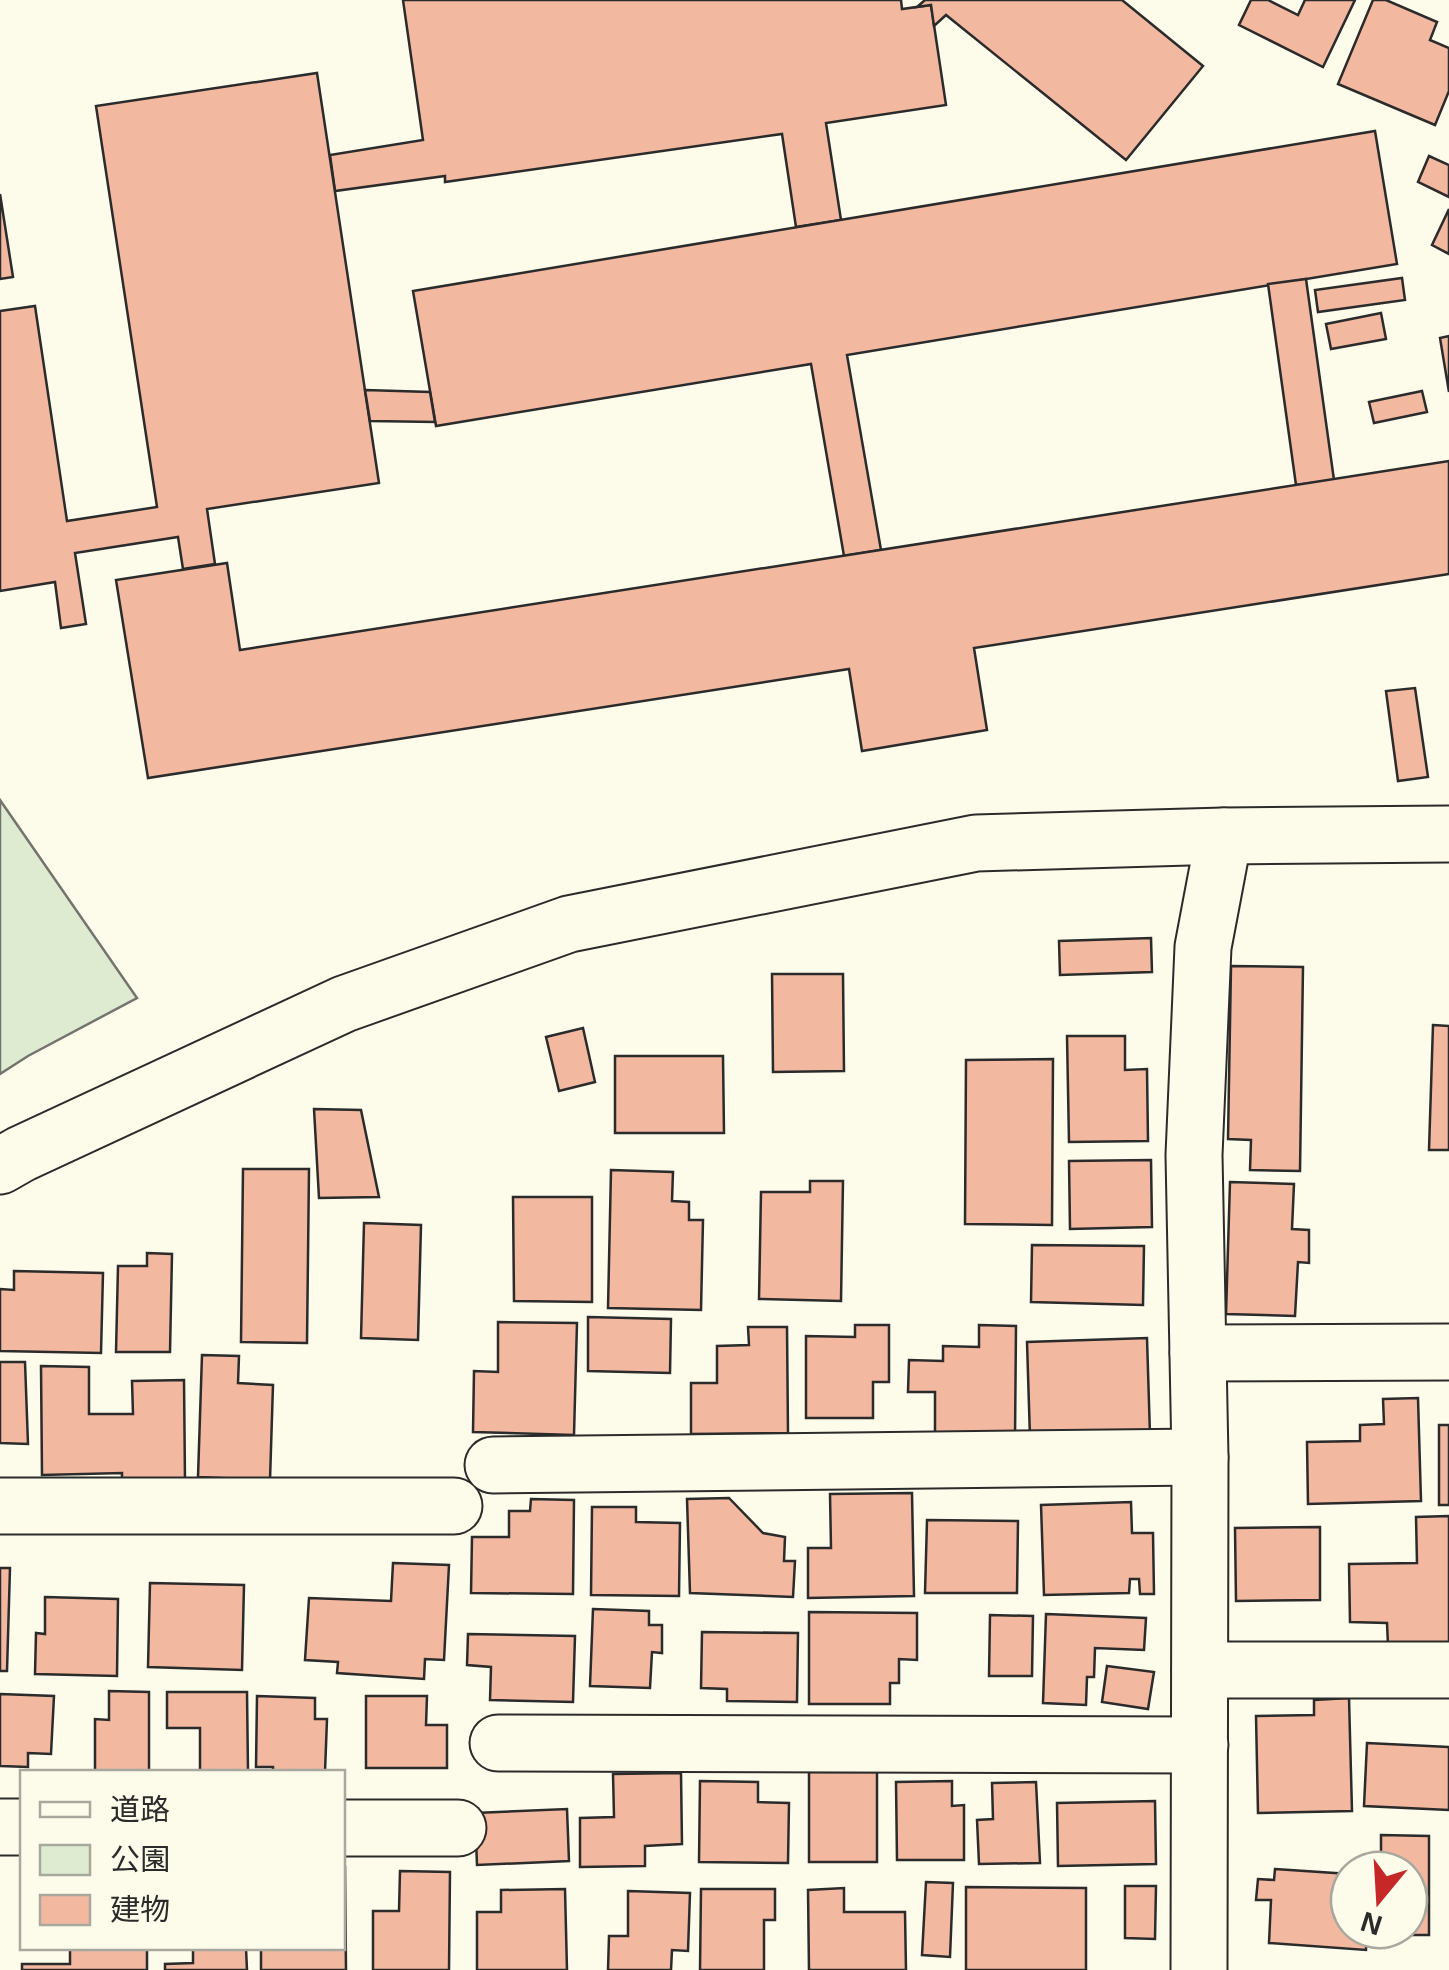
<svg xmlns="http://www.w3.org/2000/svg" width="1449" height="1970" font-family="Arial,'Noto Sans JP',sans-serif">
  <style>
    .green { fill: #deebd1; stroke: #74746e; stroke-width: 2.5 }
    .building { fill: #f2b8a0; stroke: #2b2b2b; stroke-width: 2.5 }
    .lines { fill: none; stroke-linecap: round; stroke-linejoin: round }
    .minor-casing { stroke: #2b2b2b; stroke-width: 59 }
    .minor { stroke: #fdfbea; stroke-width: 55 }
  </style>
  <rect width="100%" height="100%" fill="#fdfbea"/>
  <path class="green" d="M0,800l137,198 -109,58 -28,18z"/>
  <g class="building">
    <path d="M403,0h498l1,9 29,-4 15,100 -120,18 15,97 -45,7 -14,-93 -337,48v-6l-110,15 -5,-36 93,-15z"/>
    <path d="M925,0h197l81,66 -77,94 -180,-145 -12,11 -3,-21 -14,2z"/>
    <path d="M1251,0h17l30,15 7,-15h50l-32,67 -84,-42z"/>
    <path d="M1373,0h13l51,22 -7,18 19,8v43l-14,34 -97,-41z"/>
    <path d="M317,73l62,410 -172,26 8,55 -32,5 -5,-32 -103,16 11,71 -25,4 -6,-46 -55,9v-280l35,-5 32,215 90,-14 -61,-401z"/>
    <path d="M1375,131l22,133 -550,91 34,195 -37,6 -33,-192 -375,62 -23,-135z"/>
    <path d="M1429,156l20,9v32l-31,-15z"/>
    <path d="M0,194l13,83 -13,2z"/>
    <path d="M1449,209v45l-17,-9z"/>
    <path d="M1402,278l3,22 -87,12 -3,-22z"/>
    <path d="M1306,279l28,201 -38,5 -28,-201z"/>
    <path d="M1381,313l5,26 -55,10 -5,-25z"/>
    <path d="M1449,336v56l-9,-54z"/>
    <path d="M365,390l65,2 5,30 -65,-1z"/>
    <path d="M1422,391l5,21 -53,11 -5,-21z"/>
    <path d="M1449,461v113l-475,74 13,82 -125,21 -13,-82 -701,109 -32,-198 111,-17 13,87z"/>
    <path d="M1415,688l13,89 -30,4 -12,-90z"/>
    <path d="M1151,938l1,34 -92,3 -1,-34z"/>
    <path d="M1231,966l72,1 -3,204 -50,-1 1,-30 -23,-1z"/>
    <path d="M772,974h71l1,97 -71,1z"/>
    <path d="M1433,1025l16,1v124h-20z"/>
    <path d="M583,1028l12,54 -36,9 -13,-54z"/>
    <path d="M1067,1036h58v34l22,-1 1,72 -79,1z"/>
    <path d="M615,1056h108l1,77h-109z"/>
    <path d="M1053,1059l-1,166 -87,-1 1,-164z"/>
    <path d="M314,1109l47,1 18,87 -60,1z"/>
    <path d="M1151,1160l1,67 -82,2 -1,-68z"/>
    <path d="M243,1169h66l-2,174 -66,-1z"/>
    <path d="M611,1170l62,2 -1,29 17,1v18h14l-2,90 -93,-2z"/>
    <path d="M810,1181h33l-2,120 -82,-2 2,-107h49z"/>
    <path d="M1230,1182l64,2 -2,45 17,1v33l-11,-1 -3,54 -69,-2z"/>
    <path d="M513,1197h79v105l-78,-1z"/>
    <path d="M364,1223l57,2 -3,115 -57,-2z"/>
    <path d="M1032,1245l112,1 -1,59 -112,-3z"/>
    <path d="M147,1253l25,1 -2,98h-54l2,-86h29z"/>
    <path d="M14,1271l89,2 -2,80 -101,-2v-62l14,1z"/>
    <path d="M588,1317l83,2 -1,54 -82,-2z"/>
    <path d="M498,1322l79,1 -3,112 -101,-3 1,-61 24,1z"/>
    <path d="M855,1325h34v57h-16v36h-67v-82l49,1z"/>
    <path d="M979,1325l37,1 -1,112 -80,-1v-45h-27l1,-32 34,1v-15l36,1z"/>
    <path d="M748,1327h39l1,106 -97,1v-51h26v-37l32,-1z"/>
    <path d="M1147,1338l3,97 -120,3 -3,-96z"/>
    <path d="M202,1355l37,1 -1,27 35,2 -3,95 -72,-3z"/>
    <path d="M0,1362h25l3,82 -28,-1z"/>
    <path d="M41,1366l48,1v47h44l-1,-33 52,-1 1,101h-63v-8l-80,2z"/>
    <path d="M1418,1398l3,103 -113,3 -1,-62 53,-1v-16l24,-1 -1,-25z"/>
    <rect x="1439" y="1425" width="10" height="80"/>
    <path d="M912,1493l2,103 -106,2v-50h23l-1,-54z"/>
    <path d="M729,1498l34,35 22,4 -1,24h11l-2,36 -103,-4 -3,-94z"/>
    <path d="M531,1499l43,1 -1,94 -102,-1 1,-56h37v-26h21z"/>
    <path d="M1131,1502l1,31h21l1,61h-14l-1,-15h-9l-1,14 -85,2 -3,-90z"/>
    <path d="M592,1507h44v15l44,1 -1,73 -88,-1z"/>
    <path d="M1449,1516v128l-61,1 -1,-22 -37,-1 -1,-58 68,-1 -1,-46z"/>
    <path d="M927,1520l91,1 -1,72h-92z"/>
    <path d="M1320,1527v73l-84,1 -1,-73z"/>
    <path d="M393,1563l56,2 -5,95 -19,-1 -1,20 -87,-6 1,-11 -33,-2 4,-62 82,3z"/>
    <path d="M0,1568h10l-3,103h-7z"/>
    <path d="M150,1583l94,2 -2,85 -94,-3z"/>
    <path d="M45,1597l73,2 -1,77 -82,-2 1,-41 9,1z"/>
    <path d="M593,1609l56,2v14h13v28l-10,-1 -2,36 -60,-2z"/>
    <path d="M809,1612l108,1v47l-18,-1v24h-9v21h-81z"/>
    <path d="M1046,1614l100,4 -2,32 -49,-2 -1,29h-7l-1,28 -43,-2z"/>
    <path d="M990,1615l43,1 -1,60h-43z"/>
    <path d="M702,1632l96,1 -1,69 -70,-1v-12l-26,-1z"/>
    <path d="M468,1634l107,2 -2,66 -83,-2 1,-33 -24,-2z"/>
    <path d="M1107,1666l47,6 -6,37 -46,-7z"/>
    <path d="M109,1691l40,1v80h-54v-53l14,1z"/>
    <path d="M167,1692h80l1,80h-48v-44h-33z"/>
    <path d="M0,1694l54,2 -3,58 -23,-1v14l-28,-1z"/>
    <path d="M257,1696l58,2v21h12l-2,53h-52v-5h-17z"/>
    <path d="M366,1696h61l-1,29h21v43h-81z"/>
    <path d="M1349,1698l3,113 -94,2 -2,-97 58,-1v-15z"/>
    <path d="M1367,1743l82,4v63l-85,-4z"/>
    <rect x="809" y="1772" width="68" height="90"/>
    <path d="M681,1773l1,71 -37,2v20l-65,1v-49l34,-1 -1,-43z"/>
    <path d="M700,1781l58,1v20l31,1 -1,60 -89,-1z"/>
    <path d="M952,1781v25l12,-1v55h-67l-1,-78z"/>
    <path d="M1036,1782l4,81 -61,1 -2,-44 16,-1 -1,-36z"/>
    <path d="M1155,1801l1,63 -98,2 -1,-63z"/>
    <path d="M567,1809l2,52 -92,4 -2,-52z"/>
    <path d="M1381,1835l48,1v99h-49v-5h29v-60h-28z"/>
    <path d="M342,1867h3l1,103h-85v-22h81z"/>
    <path d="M1275,1869l74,5v56h18l-1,20 -97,-7 2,-43h-15l2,-21 16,1z"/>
    <path d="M400,1871l50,1 -1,98h-76v-59h26z"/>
    <path d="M926,1882l27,1 -3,74 -28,-2z"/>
    <path d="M1125,1886h31l-1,53 -30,-1z"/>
    <path d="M966,1887l120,1v82h-120z"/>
    <path d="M844,1888v24h61l1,58h-97l-1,-80z"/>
    <path d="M565,1889l2,81h-90v-58h24v-22z"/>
    <path d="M701,1889h74v31h-11v50h-64z"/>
    <path d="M628,1891l62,2 -2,58 -16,-1 -1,20h-63l1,-34h19z"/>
    <path d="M70,1948h77v22h-125v-6h48z"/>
    <path d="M193,1948h53l1,22h-82v-6l28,-1z"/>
  </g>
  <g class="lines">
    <g class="minor-casing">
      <g id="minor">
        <path d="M0,1166l21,-12 323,-150 225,-80 407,-81 248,-7 225,-2"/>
        <path d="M1198,1353l251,-1"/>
        <path d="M493,1465l707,-8"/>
        <path d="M0,1506h454"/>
        <path d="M1200,1670h249"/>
        <path d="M498,1743l702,2"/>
        <path d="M0,1827h22"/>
        <path d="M342,1828h116"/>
        <path d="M1199,1970l1,-513 -6,-302 9,-208 21,-111"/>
      </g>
    </g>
    <use href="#minor" class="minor"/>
  </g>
  <rect x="20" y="1770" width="325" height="180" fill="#fdfbea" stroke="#a9a89e" stroke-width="2.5"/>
  <rect x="40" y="1802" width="50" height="15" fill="#fdfbea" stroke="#a9a89e" stroke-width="2.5"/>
  <text x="110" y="1820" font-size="30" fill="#2b2b2b">道路</text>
  <rect x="40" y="1845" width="50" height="30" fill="#deebd1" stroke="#a9a89e" stroke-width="2.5"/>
  <text x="110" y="1870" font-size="30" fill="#2b2b2b">公園</text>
  <rect x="40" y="1895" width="50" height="30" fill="#f2b8a0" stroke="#a9a89e" stroke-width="2.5"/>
  <text x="110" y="1920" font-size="30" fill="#2b2b2b">建物</text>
  <g transform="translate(1379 1900) rotate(198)"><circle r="48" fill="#fdfbea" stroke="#a9a89e" stroke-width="2.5"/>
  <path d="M0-8L18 38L0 25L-18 38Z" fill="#c62828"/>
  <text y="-15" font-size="28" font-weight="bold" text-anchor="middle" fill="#2b2b2b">N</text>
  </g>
</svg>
